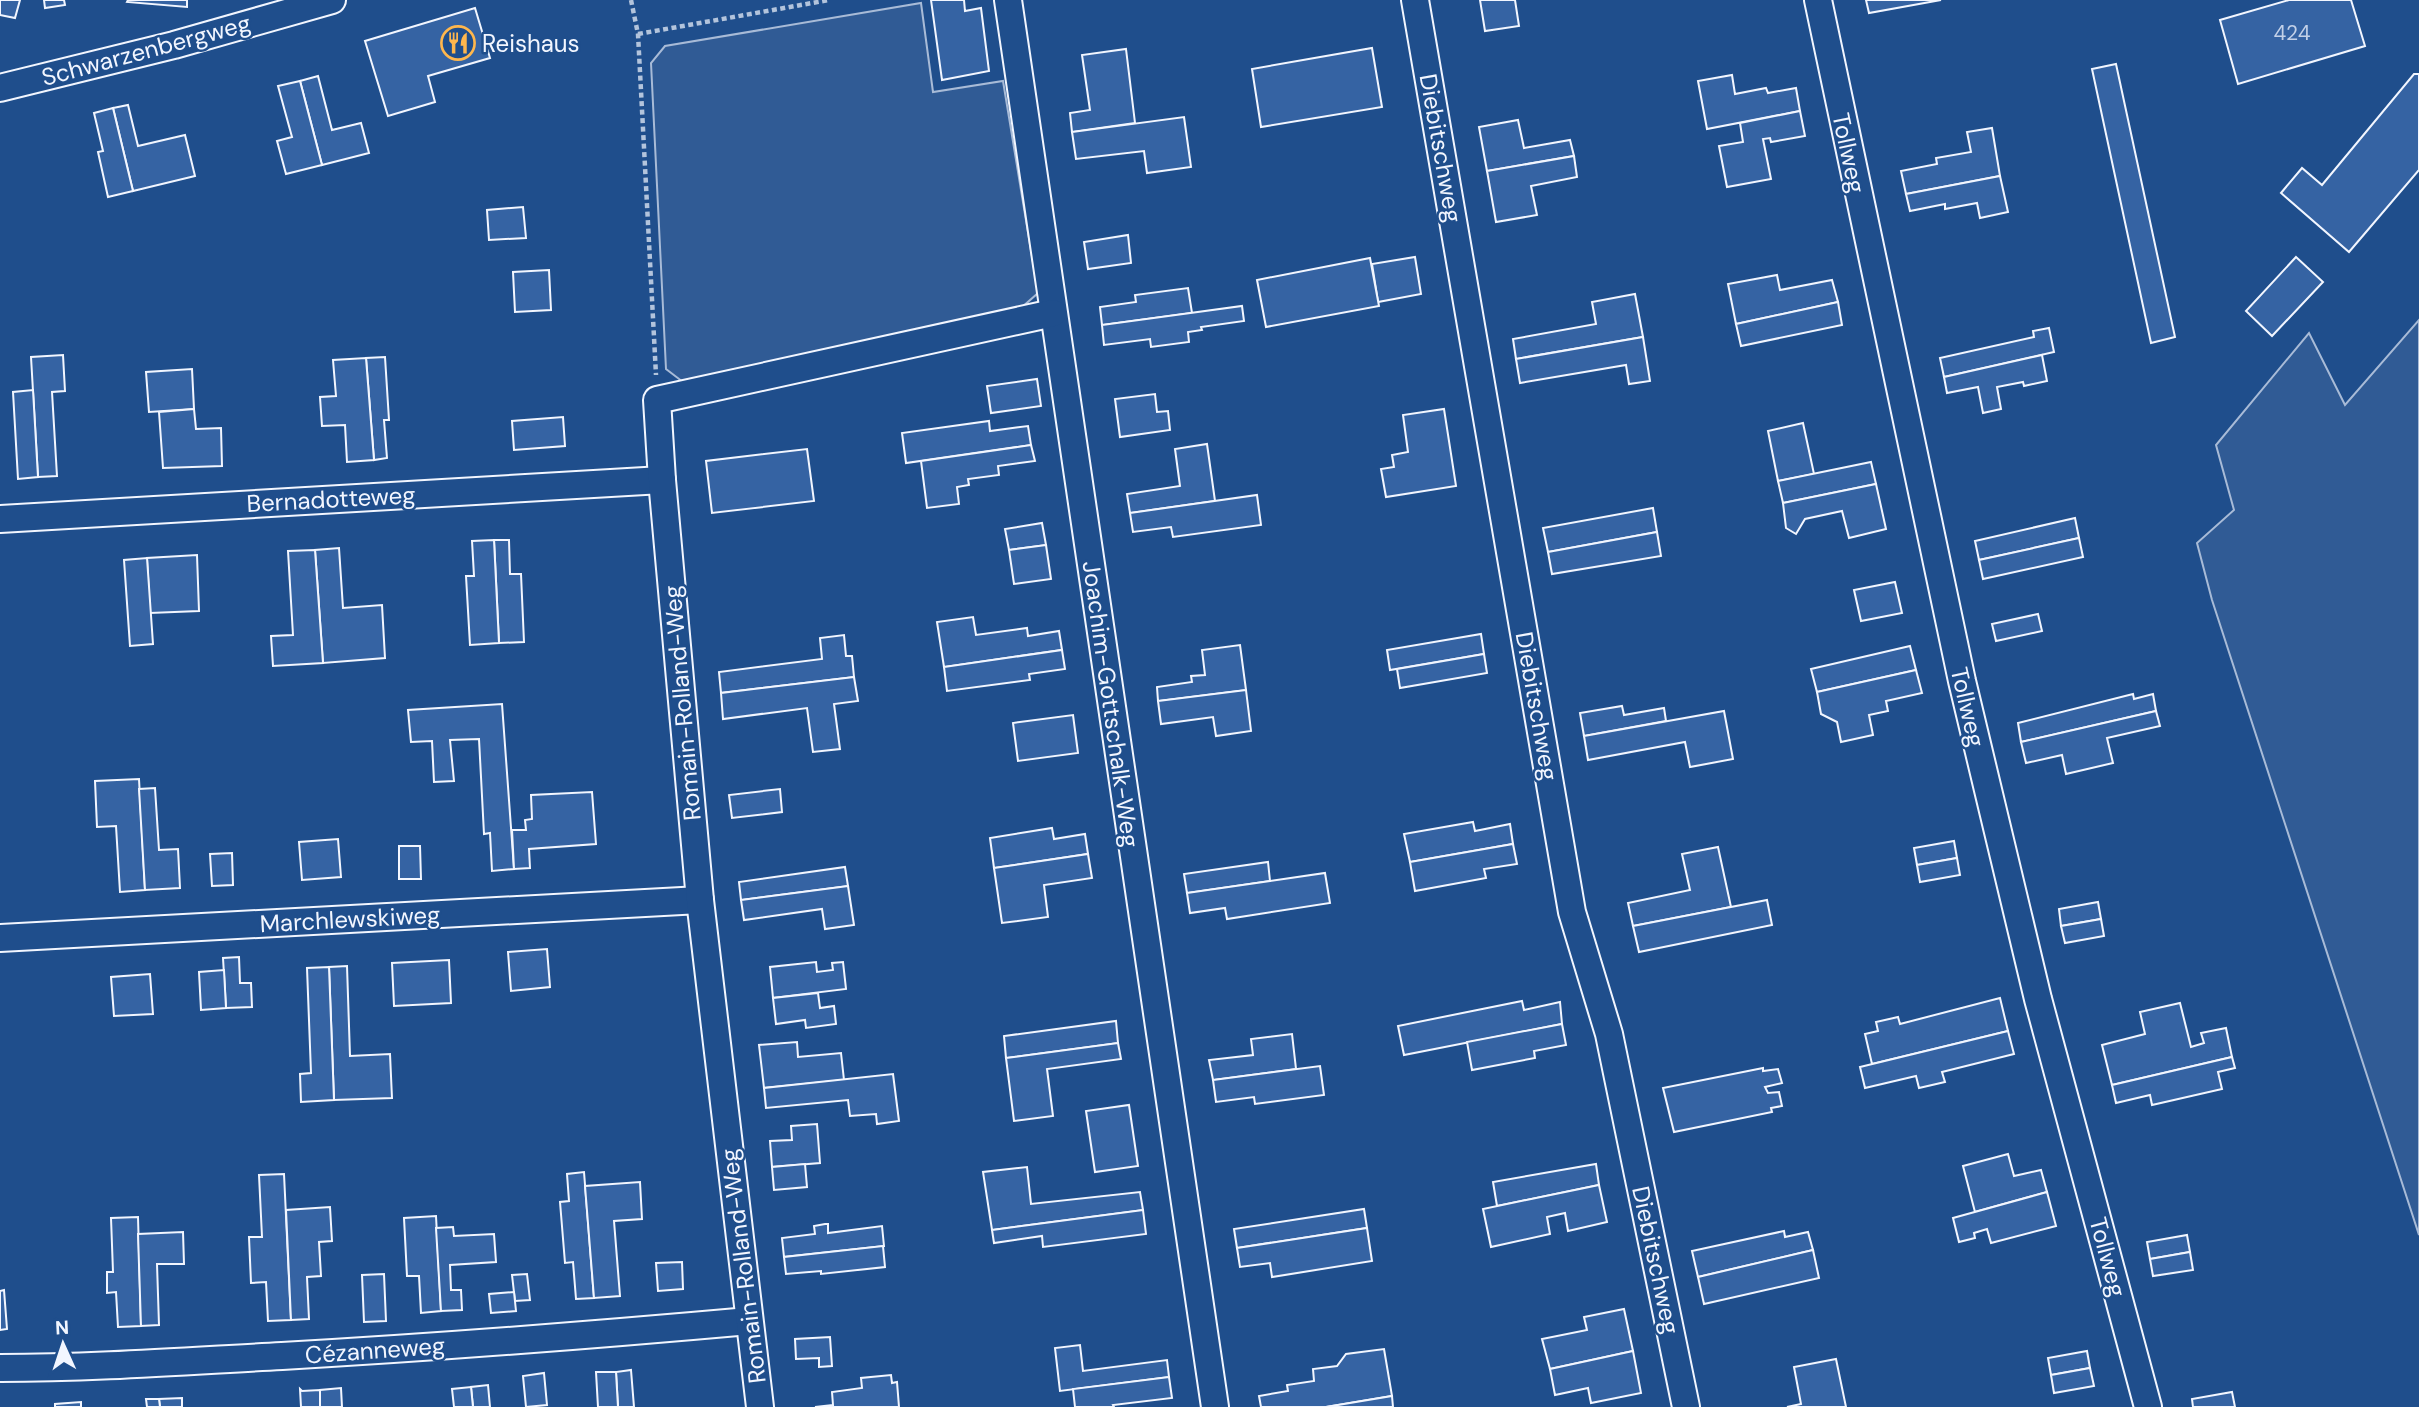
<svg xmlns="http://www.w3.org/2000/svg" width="2419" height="1407" font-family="'DM Sans',sans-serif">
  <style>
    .built { fill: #305b95; stroke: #a8bbd7; stroke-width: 2 }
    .building { fill: #3563a3; stroke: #f2f6ff; stroke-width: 2 }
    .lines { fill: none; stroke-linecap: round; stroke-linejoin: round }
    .minor-casing { stroke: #f2f6ff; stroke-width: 30 }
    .path { stroke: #b3c4dc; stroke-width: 4.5; stroke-dasharray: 5 3.5; stroke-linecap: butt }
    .minor { stroke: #1f4e8c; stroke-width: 26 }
    .labels { text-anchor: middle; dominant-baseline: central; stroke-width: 5; stroke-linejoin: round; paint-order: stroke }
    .number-label { font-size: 21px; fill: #c3d1e8 }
    .poi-label { font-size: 24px; fill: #f2f6ff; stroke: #1f4e8c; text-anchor: start }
    .street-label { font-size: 24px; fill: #f2f6ff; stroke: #1f4e8c }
  </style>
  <rect width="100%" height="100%" fill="#1f4e8c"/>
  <g class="built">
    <path d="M921,3l12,89 70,-11 35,212 -17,15 -338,74 -17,-13 -15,-306 14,-17z"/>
    <path d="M2419,320v915l-207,-635 -15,-57 37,-33 -18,-65 93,-112 36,72z"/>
  </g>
  <g class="building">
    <path d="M0,0h20l-5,18 -15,-3z"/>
    <path d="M44,0h20l1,5 -20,3z"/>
    <path d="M128,0h59v7l-60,-5z"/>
    <path d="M931,0h33l1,11 16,-3 8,63 -47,9z"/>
    <path d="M1480,0h35l4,26 -34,5z"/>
    <path d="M1866,0h75l-72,13z"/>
    <path d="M2289,0h62l14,46 -127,38 -18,-64z"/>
    <path d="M475,8l15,50 -62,18 7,26 -47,14 -23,-75z"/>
    <path d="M1372,48l10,59 -121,20 -9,-58z"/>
    <path d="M1126,49l9,74 -63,9 -2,-19 20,-3 -8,-55z"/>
    <path d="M2116,64l59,273 -24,6 -59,-274z"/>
    <path d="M2414,74h5v96l-70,82 -68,-59 21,-25 20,17z"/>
    <path d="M1732,75l3,19 31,-6 2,5 28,-5 4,23 -93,18 -9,-48z"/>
    <path d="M318,76l14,54 29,-7 8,30 -47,12 -22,-84z"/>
    <path d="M300,81l22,84 -36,9 -9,-33 15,-4 -14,-51z"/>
    <path d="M128,105l10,41 47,-11 10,41 -62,15 -20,-83z"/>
    <path d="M113,108l20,83 -25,6 -10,-45 5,-1 -9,-38z"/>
    <path d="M1800,111l5,25 -34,6 -1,-4 -7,1 8,40 -44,8 -8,-41 24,-4 -3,-19z"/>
    <path d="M1184,117l7,50 -44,6 -3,-22 -68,8 -4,-27z"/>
    <path d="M1518,120l6,28 46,-8 4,16 -87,15 -8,-44z"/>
    <path d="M1992,128l8,48 -94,18 -5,-23 36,-7 -1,-6 35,-6 -4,-20z"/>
    <path d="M1574,156l3,21 -46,9 6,29 -41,7 -9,-51z"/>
    <path d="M2000,176l8,36 -28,6 -3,-15 -32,6v-5l-35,7 -4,-17z"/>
    <path d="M523,207l3,31 -37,2 -2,-30z"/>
    <path d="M1128,235l3,28 -43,6 -4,-27z"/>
    <path d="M1415,257l6,37 -43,8 -6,-38z"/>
    <path d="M2296,257l27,25 -51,54 -26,-25z"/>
    <path d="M1370,258l9,48 -113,21 -9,-47z"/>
    <path d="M549,270l2,40 -36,2 -2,-40z"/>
    <path d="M1777,275l3,15 52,-10 6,22 -102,22 -8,-40z"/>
    <path d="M1188,288l4,25 -90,12 -2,-18 36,-5 -1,-7z"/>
    <path d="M1635,294l8,43 -127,22 -3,-20 83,-15 -4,-22z"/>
    <path d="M1838,302l4,23 -101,21 -5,-22z"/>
    <path d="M1242,306l2,15 -43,6 1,3 -14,2 1,10 -38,5 -1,-8 -46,6 -2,-20z"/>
    <path d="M2049,328l5,24 -110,25 -4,-19 94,-21 -1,-6z"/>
    <path d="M1643,337l7,44 -21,3 -3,-19 -106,18 -4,-24z"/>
    <path d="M63,355l2,36 -13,1 5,84 -19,1 -7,-120z"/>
    <path d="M2042,355l5,26 -23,5 -1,-4 -26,5 4,22 -18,4 -5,-26 -31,6 -3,-16z"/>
    <path d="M385,357l4,63h-5l3,38 -13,2 -8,-102z"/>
    <path d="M366,358l8,102 -27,2 -2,-37 -23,1 -2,-29 16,-1 -3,-36z"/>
    <path d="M192,369l2,40 -45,3 -3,-40z"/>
    <path d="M1037,379l4,27 -50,7 -4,-27z"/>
    <path d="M33,390l5,87 -20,2 -5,-87z"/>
    <path d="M1155,394l2,18 11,-1 2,19 -50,7 -5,-38z"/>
    <path d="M194,409l2,20 25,-1 1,38 -59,2 -4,-56z"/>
    <path d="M1444,409l12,77 -70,11 -5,-28 13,-2 -2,-12 16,-3 -5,-37z"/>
    <path d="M563,417l2,29 -51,4 -2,-29z"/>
    <path d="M989,421l1,10 38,-5 3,19 -125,18 -4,-30z"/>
    <path d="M1803,423l11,51 -36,7 -10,-50z"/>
    <path d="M1207,444l8,57 -85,12 -3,-19 53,-8 -5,-37z"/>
    <path d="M1031,445l4,16 -37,5 1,9 -31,4 1,6 -12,2 2,17 -32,4 -6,-47z"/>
    <path d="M807,449l7,52 -102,12 -6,-52z"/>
    <path d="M1871,462l5,22 -93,19 -5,-22z"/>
    <path d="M1876,484l10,45 -37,9 -7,-27 -37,8 -9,15 -10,-6 -3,-25z"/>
    <path d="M1257,495l4,30 -88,12 -2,-10 -38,5 -3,-19z"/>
    <path d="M1653,508l4,24 -109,20 -5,-24z"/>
    <path d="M2075,518l4,20 -100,22 -4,-19z"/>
    <path d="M1042,523l4,22 -37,5 -4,-21z"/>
    <path d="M1657,532l4,24 -109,18 -4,-22z"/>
    <path d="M2079,538l4,19 -100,22 -4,-19z"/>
    <path d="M494,540h15l1,34h11l3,68 -25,1z"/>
    <path d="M494,540l5,103 -29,2 -4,-69h8l-2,-35z"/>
    <path d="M1046,545l5,34 -37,5 -5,-34z"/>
    <path d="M339,548l4,60 39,-3 3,53 -62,5 -8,-113z"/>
    <path d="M315,550l8,113 -50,3 -2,-30 22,-1 -5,-84z"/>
    <path d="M197,555l2,56 -49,2 -3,-55z"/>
    <path d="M147,558l6,86 -23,2 -6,-86z"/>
    <path d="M1895,582l7,31 -41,8 -7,-31z"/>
    <path d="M2038,614l4,17 -46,10 -4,-17z"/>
    <path d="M973,617l3,18 51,-7 1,8 31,-5 3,19 -118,17 -7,-45z"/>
    <path d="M1481,634l3,20 -94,16 -3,-20z"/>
    <path d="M844,635l2,21h6l2,21 -133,16 -2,-21 103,-13 -2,-21z"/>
    <path d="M1240,645l6,45 -88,11 -1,-14 35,-5 -1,-6 14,-1 -3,-25z"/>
    <path d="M1910,646l6,24 -99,22 -6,-23z"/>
    <path d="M1062,650l3,19 -36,5 1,6 -83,11 -3,-24z"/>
    <path d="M1484,654l3,19 -87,15 -3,-19z"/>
    <path d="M1916,670l6,23 -36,8 2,10 -19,4 4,20 -32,7 -4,-20 -16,-8 -4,-22z"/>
    <path d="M854,677l4,24 -24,3 6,45 -27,3 -6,-44 -84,11 -2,-26z"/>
    <path d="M1246,690l5,41 -35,5 -3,-19 -52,7 -3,-23z"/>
    <path d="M2133,694l1,5 19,-5 3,17 -135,31 -3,-19z"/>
    <path d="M502,704l12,165 -22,2 -2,-38 -6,1 -5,-95 -29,1 4,41 -20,1 -2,-41 -21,1 -3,-32z"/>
    <path d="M1622,706l2,9 40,-7 2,13 -82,15 -4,-23z"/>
    <path d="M1724,711l9,48 -43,8 -5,-25 -97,18 -4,-24z"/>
    <path d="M2156,711l4,15 -53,12 6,25 -47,11 -4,-19 -36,8 -5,-21z"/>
    <path d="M1073,715l5,38 -60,8 -5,-38z"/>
    <path d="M139,779l6,111 -25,2 -4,-66 -19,1 -2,-46z"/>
    <path d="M155,788l4,62 19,-1 2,39 -35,2 -6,-101z"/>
    <path d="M780,789l2,23 -50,6 -3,-23z"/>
    <path d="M592,792l4,52 -67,5 1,19 -16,1 -2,-39h14l-1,-10 7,-1 -1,-24z"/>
    <path d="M1473,822l2,9 35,-7 3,20 -103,18 -6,-28z"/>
    <path d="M1052,828l2,11 31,-5 3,20 -94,14 -4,-30z"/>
    <path d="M338,839l3,38 -39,3 -3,-38z"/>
    <path d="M1954,841l3,17 -40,7 -3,-17z"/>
    <path d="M1513,844l4,20 -33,5 2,9 -71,13 -5,-29z"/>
    <path d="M399,846h21l1,33h-22z"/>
    <path d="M1718,847l13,60 -98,19 -5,-23 62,-13 -8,-36z"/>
    <path d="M232,853l1,32 -21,1 -2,-32z"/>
    <path d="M1088,854l4,24 -48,7 4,32 -46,6 -8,-55z"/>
    <path d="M1957,858l3,17 -40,7 -3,-17z"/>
    <path d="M1268,862l2,19 -83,12 -3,-19z"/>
    <path d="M845,867l3,19 -107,14 -2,-18z"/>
    <path d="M1325,873l5,30 -103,16 -2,-11 -35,5 -3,-20z"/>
    <path d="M848,886l6,39 -29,4 -3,-20 -78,11 -3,-20z"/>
    <path d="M1767,900l5,25 -133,27 -6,-26z"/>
    <path d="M2098,902l3,17 -40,7 -2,-17z"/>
    <path d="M2101,919l3,17 -39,7 -4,-17z"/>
    <path d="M547,949l3,38 -39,4 -3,-39z"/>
    <path d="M239,957l1,26h11l1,24 -26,1 -3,-50z"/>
    <path d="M449,960l2,43 -57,3 -2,-43z"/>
    <path d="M816,962l1,10 16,-2 -1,-7 11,-1 3,27 -73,9 -3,-31z"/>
    <path d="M347,966l3,90 40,-2 2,44 -58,2 -5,-133z"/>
    <path d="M329,967l5,133 -33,2 -1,-28 11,-1 -4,-105z"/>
    <path d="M224,970l2,38 -25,2 -2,-38z"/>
    <path d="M150,974l3,40 -39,2 -3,-39z"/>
    <path d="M818,993l2,15 14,-2 2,18 -30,4 -1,-8 -29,4 -3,-26z"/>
    <path d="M2000,998l8,33 -136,33 -7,-30 13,-3 -2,-9 22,-5 2,7z"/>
    <path d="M1522,1001l2,9 36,-8 2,22 -158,31 -6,-29z"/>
    <path d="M2180,1003l11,44 13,-4 -3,-10 25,-5 6,29 -120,28 -10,-40 43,-11 -5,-22z"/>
    <path d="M1116,1021l2,22 -112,15 -2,-22z"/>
    <path d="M1562,1024l4,21 -32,6 1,7 -63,12 -5,-28z"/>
    <path d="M2008,1031l6,23 -72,18 3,10 -26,6 -3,-12 -51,12 -5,-21z"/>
    <path d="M1292,1034l4,35 -83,11 -4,-20 44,-5 -2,-16z"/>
    <path d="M797,1042l1,15 43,-4 3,27 -80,8 -5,-43z"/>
    <path d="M1118,1043l3,16 -74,10 6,47 -39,5 -8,-63z"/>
    <path d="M2232,1057l3,11 -17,4 4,17 -70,16 -2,-10 -34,8 -4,-18z"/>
    <path d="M1320,1066l4,29 -69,9 -1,-7 -38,5 -3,-22z"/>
    <path d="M1763,1068v3l15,-2 4,14 -17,4 3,6 11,-1 3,14 -11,2 1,4 -98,20 -11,-44z"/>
    <path d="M893,1074l6,47 -22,3 -1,-10 -26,2 -2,-16 -82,8 -2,-20z"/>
    <path d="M1129,1105l9,61 -43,6 -9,-61z"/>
    <path d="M817,1124l3,39 -48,4 -2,-26 22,-1 -1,-14z"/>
    <path d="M2008,1154l6,22 27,-6 6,22 -72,20 -12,-46z"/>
    <path d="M805,1164l2,23 -33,3 -2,-23z"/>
    <path d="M1596,1164l3,21 -102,21 -4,-24z"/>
    <path d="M1027,1167l4,37 109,-12 3,18 -151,20 -9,-58z"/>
    <path d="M584,1172l10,126 -18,1 -3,-37 -8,1 -5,-61 9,-1 -2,-27z"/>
    <path d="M284,1174l7,146 -23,1 -2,-39 -15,1 -2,-46h13l-3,-62z"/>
    <path d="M640,1182l2,37 -28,2 6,75 -26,2 -9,-112z"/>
    <path d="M1599,1185l8,37 -39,9 -3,-18 -18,4 3,17 -59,13 -8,-38z"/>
    <path d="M2047,1192l9,34 -65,17 -4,-14 -13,4 1,5 -16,4 -6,-24z"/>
    <path d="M330,1207l2,34 -13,1 2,34 -14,1 2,42 -18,1 -5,-110z"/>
    <path d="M1364,1209l3,19 -130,20 -3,-19z"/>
    <path d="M1143,1210l3,24 -103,13 -1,-11 -48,7 -2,-13z"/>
    <path d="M436,1216l5,95 -20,2 -2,-37h-12l-3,-58z"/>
    <path d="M138,1217l3,109 -23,1 -2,-35 -9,1v-21h6l-2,-54z"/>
    <path d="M825,1224h3v9l54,-7 2,20 -100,11 -2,-19 33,-4 -1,-8z"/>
    <path d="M453,1227l1,9 40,-2 2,28 -46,3 1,25h10l1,20 -21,1 -5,-83z"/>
    <path d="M1367,1228l5,33 -100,16 -2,-14 -30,4 -3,-19z"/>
    <path d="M1784,1231l1,6 23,-5 5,18 -115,27 -6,-26z"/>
    <path d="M183,1232l1,32h-27l2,61 -18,1 -3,-92z"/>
    <path d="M2187,1235l3,17 -40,7 -3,-17z"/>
    <path d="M883,1246l2,21 -64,7v-3l-35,3 -2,-17z"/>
    <path d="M1813,1250l6,28 -115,26 -6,-27z"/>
    <path d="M2190,1252l3,18 -40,6 -3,-17z"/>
    <path d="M682,1262l1,27 -25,2 -2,-28z"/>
    <path d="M384,1274l2,47 -22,1 -2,-47z"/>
    <path d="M527,1274l3,26 -15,1 -3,-26z"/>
    <path d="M4,1290l3,39 -7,1v-39z"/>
    <path d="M514,1292l2,19 -25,2 -2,-19z"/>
    <path d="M1624,1309l9,42 -83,18 -8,-30 45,-9 -3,-13z"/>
    <path d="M830,1337l2,29 -13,1v-9l-23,1 -1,-20z"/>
    <path d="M1080,1345l3,26 84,-11 2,17 -109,14 -5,-43z"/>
    <path d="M1384,1349l8,47 -66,11h-65l-2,-11 29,-5 -1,-6 27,-4 -1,-12 24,-3 9,-12z"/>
    <path d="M1633,1351l8,42 -50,10 -3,-15 -33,7 -5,-26z"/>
    <path d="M2087,1351l3,17 -39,7 -3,-17z"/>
    <path d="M1836,1359l10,48h-59l14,-3 -7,-37z"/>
    <path d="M2090,1368l4,18 -40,7 -3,-18z"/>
    <path d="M631,1370l3,37h-16l-2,-35z"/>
    <path d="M596,1372h20l2,35h-20z"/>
    <path d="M544,1373l3,32 -21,2 -3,-31z"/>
    <path d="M891,1375l1,8 5,-1 2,25h-84l18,-2 -1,-13 30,-4 -1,-10z"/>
    <path d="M1169,1377l3,21 -59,7 1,2h-39l-2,-18z"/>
    <path d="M488,1385l2,22h-17l-2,-20z"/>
    <path d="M471,1387l2,20h-19l-2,-18z"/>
    <path d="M341,1388l1,19h-22v-17z"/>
    <path d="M300,1389l2,2 18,-1v17h-19z"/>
    <path d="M2232,1392l3,15h-42l-1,-8z"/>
    <path d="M1392,1396l1,11h-67z"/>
    <path d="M182,1398v9h-22l-1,-8z"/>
    <path d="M146,1399h13l1,8h-13z"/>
    <path d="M81,1402v5h-26v-3z"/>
  </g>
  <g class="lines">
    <g class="minor-casing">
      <g id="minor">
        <path d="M1008,0l207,1407"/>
        <path d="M1415,0l157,912 37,122 77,373"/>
        <path d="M1818,0l144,681 76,318 110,408"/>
        <path d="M0,88l174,-43 158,-45"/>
        <path d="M0,519l662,-39"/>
        <path d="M0,938l700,-38"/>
        <path d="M0,1368c94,0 188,-7 282,-12 156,-9 311,-21 467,-35"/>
        <path d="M760,1407l-60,-507 -38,-420 -5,-80 396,-87"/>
      </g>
    </g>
    <g class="path">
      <path d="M631,0l7,34 18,341"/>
      <path d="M638,34l191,-34"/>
    </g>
    <use href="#minor" class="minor"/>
  </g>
  <defs>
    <g id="restaurant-ring" transform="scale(1.75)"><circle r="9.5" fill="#1f4e8c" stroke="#ffb74d" stroke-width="1.5"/><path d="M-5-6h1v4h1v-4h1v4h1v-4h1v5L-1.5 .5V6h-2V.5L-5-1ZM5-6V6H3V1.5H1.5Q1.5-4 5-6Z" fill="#ffb74d"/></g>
  </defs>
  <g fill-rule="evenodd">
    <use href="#restaurant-ring" x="458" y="43"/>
  </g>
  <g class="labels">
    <g class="number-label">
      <text x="2292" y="33">424</text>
    </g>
    <g class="poi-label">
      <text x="482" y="43">Reishaus</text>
    </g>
    <g class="street-label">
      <text transform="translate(146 50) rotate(-15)">Schwarzenbergweg</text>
      <text transform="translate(1441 148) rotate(80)">Diebitschweg</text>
      <text transform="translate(1849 153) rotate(78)">Tollweg</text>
      <text transform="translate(331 499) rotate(-3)">Bernadotteweg</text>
      <text transform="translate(682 703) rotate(-95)">Romain-Rolland-Weg</text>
      <text transform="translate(1111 704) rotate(82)">Joachim-Gottschalk-Weg</text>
      <text transform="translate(1537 706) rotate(80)">Diebitschweg</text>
      <text transform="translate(1968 707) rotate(77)">Tollweg</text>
      <text transform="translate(350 919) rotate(-3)">Marchlewskiweg</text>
      <text transform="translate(2108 1257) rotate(75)">Tollweg</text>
      <text transform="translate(1656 1260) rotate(78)">Diebitschweg</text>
      <text transform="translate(743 1266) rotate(-97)">Romain-Rolland-Weg</text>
      <text transform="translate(375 1350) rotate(-4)">Cézanneweg</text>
    </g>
  </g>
  <g transform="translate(63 1344) rotate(357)" stroke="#1f4e8c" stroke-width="5" paint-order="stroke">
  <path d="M0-5L12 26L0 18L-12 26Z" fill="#f2f6ff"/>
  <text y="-10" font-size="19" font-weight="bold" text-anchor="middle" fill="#f2f6ff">N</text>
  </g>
</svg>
